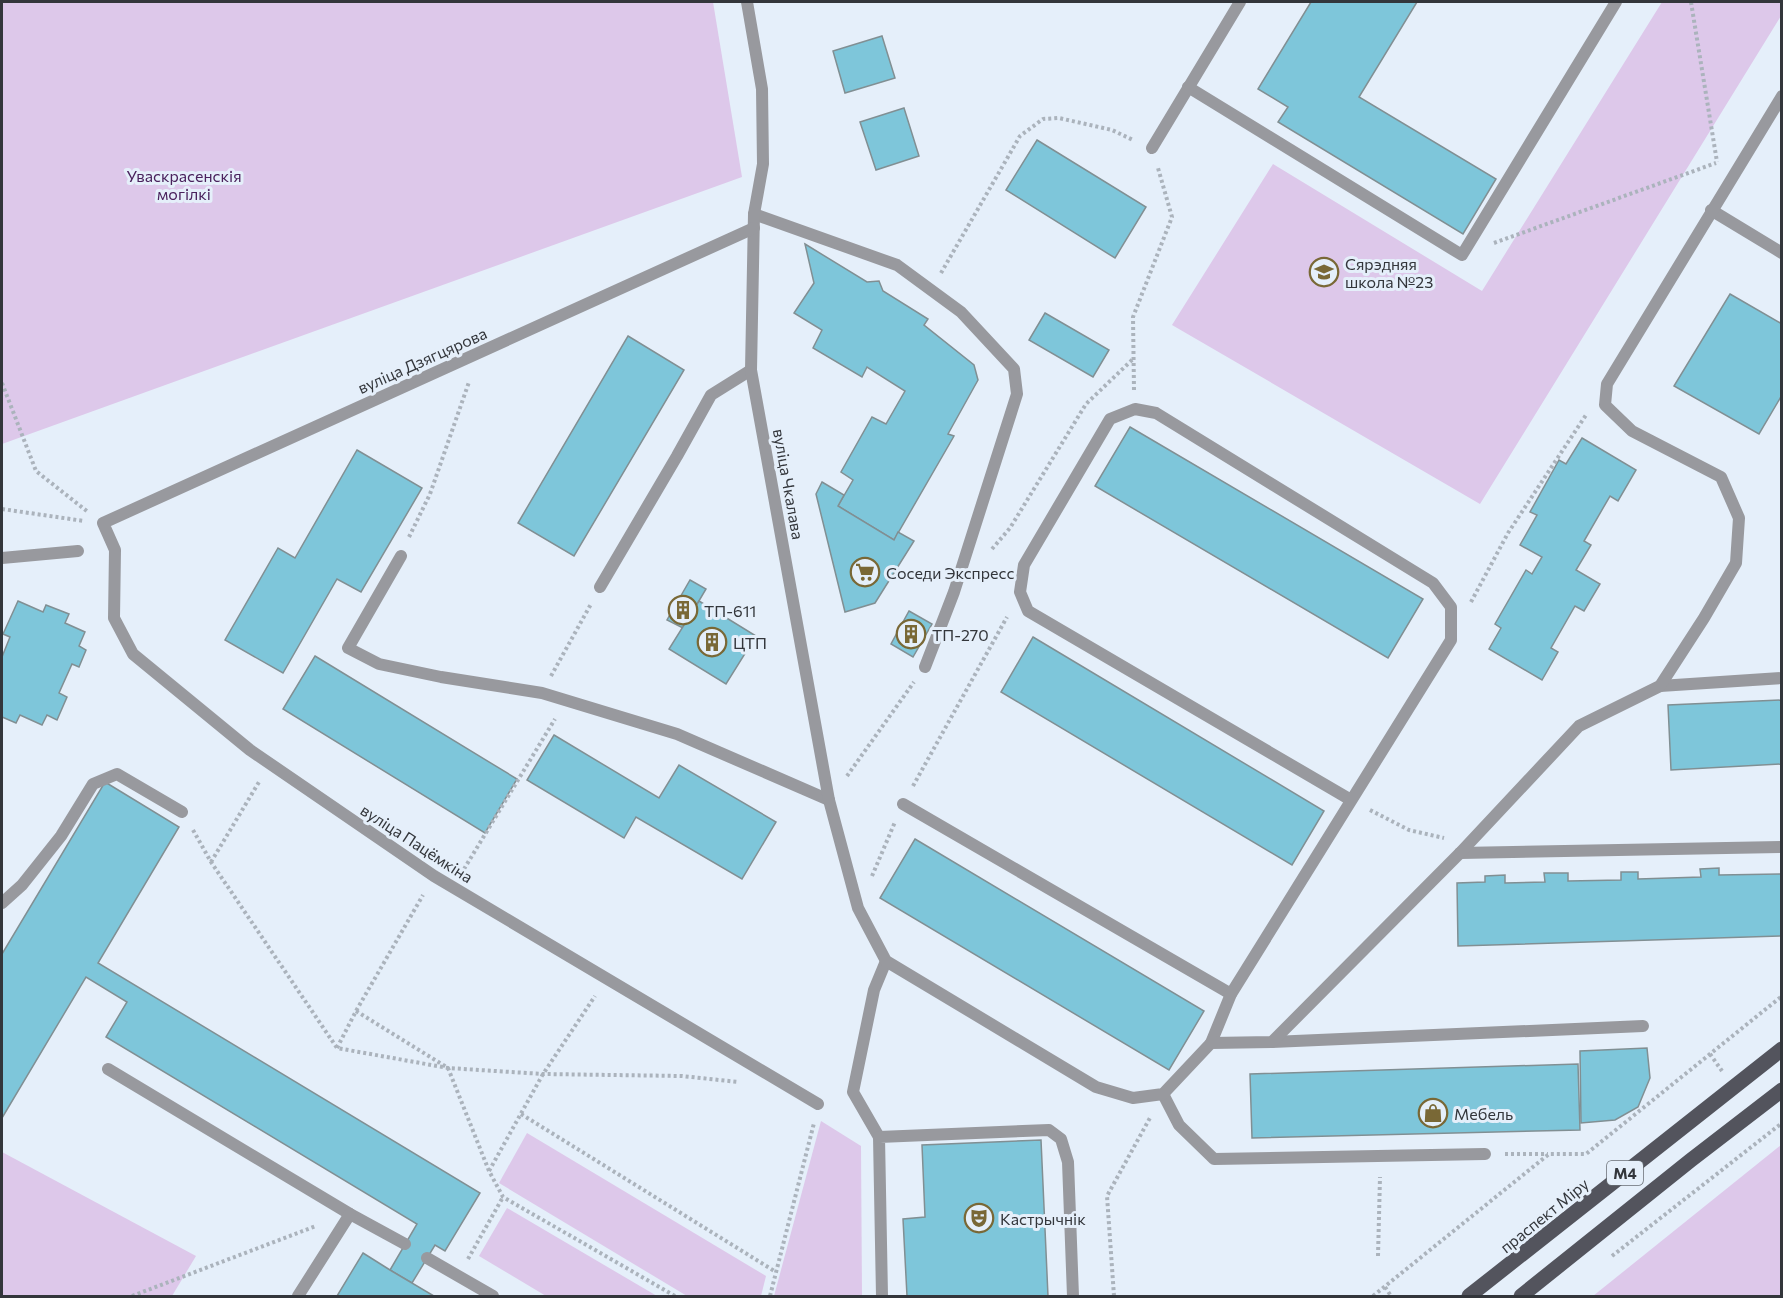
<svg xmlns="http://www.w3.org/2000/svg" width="1783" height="1298" font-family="Commissioner,sans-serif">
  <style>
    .green { fill: #ddc8ea }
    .building { fill: #7ec6da; stroke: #818f93; stroke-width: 1.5 }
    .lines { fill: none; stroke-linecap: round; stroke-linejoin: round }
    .path { stroke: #abb3bc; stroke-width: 4; stroke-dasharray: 3 3; stroke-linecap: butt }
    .lane { stroke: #98999e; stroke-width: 12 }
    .street { stroke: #98999e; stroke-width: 12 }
    .primary { stroke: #53545d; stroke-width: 15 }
    .labels { text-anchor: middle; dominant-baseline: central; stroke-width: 6; stroke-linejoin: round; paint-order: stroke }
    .shield { fill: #e5effa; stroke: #686e74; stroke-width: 1.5 }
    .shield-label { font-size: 15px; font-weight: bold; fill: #33363b }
    .park-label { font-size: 16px; fill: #4a225d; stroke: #e5effa }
    .poi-label { font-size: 16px; fill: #33363b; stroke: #e5effa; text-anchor: start }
    .street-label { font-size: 16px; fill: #33363b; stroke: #e5effa }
  </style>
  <rect width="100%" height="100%" fill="#e5effa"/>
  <g class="green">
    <path d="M2,2h711l29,175 -740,267z"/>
    <path d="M1662,2h119v14l-301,488 -308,-179 101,-161 209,127z"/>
    <path d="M821,1121l40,25 1,150h-88z"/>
    <path d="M527,1133l239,143 -5,20h-74l-188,-113z"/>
    <path d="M1781,1145v151h-188z"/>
    <path d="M2,1152l194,104 -24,40h-170z"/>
    <path d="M507,1208l150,88h-111l-67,-40z"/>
  </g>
  <g class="building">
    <path d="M1311,2h106l-58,95 137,82 -33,55 -185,-112 10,-15 -30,-18z"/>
    <path d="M882,36l13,42 -50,15 -12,-42z"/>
    <path d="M904,108l15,48 -43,14 -16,-48z"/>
    <path d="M1037,140l109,67 -31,51 -109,-68z"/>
    <path d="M805,244l62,38 12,-1 4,10 45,28 -4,6 50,40 4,15 -30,54 6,2 -60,104 -56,-34 15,-26 -12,-8 31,-55 14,7 19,-33 -38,-24 -5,10 -49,-29 9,-18 -28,-17 20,-30z"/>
    <path d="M1730,294l52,30v71l-23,39 -85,-48z"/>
    <path d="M1045,313l64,37 -16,27 -64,-37z"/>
    <path d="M628,336l56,34 -110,186 -56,-33z"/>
    <path d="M1130,427l293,172 -35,59 -293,-172z"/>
    <path d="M1582,438l54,32 -18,31 -8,-5 -26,45 7,4 -15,25 24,14 -16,27 -9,-5 -24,42 7,4 -16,28 -53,-31 12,-21 -6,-4 31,-54 6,4 10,-17 -22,-12 17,-30 -7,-3 29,-52 7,4z"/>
    <path d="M357,450l65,38 -61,104 -24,-13 -54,94 -58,-33 53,-92 17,10z"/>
    <path d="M822,482l22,13 -6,11 56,34 4,-8 16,9 -39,62 -30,9 -29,-118z"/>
    <path d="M690,580l16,9 -23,39 -16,-8z"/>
    <path d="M18,601l25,11 3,-7 23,9 -4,9 20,9 -6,14 7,4 -7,17 -7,-3 -13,29 8,4 -10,23 -10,-5 -5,10 -22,-10 -4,8 -14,-6v-60l8,-20 -7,-3z"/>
    <path d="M699,601l57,35 -30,48 -57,-35z"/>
    <path d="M909,611l23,13 -19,33 -22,-13z"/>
    <path d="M1033,637l291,174 -32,54 -291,-173z"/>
    <path d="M315,656l202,123 -32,54 -202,-124z"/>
    <path d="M1782,700v64l-111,6 -3,-65z"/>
    <path d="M554,735l105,63 20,-33 97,57 -34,57 -106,-62 -12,21 -97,-58z"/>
    <path d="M105,782l74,45 -81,136 382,230 -35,58 -10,-6 -23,38 -22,-13 27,-46 -311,-187 21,-35 -41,-25 -84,141v-164z"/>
    <path d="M915,839l289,172 -35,59 -289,-172z"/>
    <path d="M1719,868v7l63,-1v62l-324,10 -1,-63 28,-1v-6l20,-1v8l40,-1 -1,-9h24v8l53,-1v-8h17v7l63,-2 -1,-8z"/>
    <path d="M1647,1048l3,30 -12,29 -23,13 -34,3 -1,-72z"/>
    <path d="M1578,1064l2,66 -328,8 -2,-64z"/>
    <path d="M1041,1140l7,156h-141l-4,-77 22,-2 -3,-72z"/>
    <path d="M363,1253l27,17 44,26h-97z"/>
  </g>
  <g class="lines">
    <g class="path">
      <path d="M1691,2l26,160"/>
      <path d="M1494,243l222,-80"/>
      <path d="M941,273l79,-137 23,-17 16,-1 53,12 21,10"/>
      <path d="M2,383l34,88 52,41"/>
      <path d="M1134,390l-1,-73 39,-100 -14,-49"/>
      <path d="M2,509l82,12"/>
      <path d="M409,537l21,-43 39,-112"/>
      <path d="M992,549l18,-21 76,-124 47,-45"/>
      <path d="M1471,602l37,-69 78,-118"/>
      <path d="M551,676l40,-72"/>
      <path d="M847,776l67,-94"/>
      <path d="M913,786l94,-169"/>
      <path d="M1370,810l39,20 35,8"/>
      <path d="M193,830l18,32 126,186 111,20 95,6 139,2 56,6"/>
      <path d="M211,862l48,-80"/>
      <path d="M464,869l91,-150"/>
      <path d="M872,876l23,-54"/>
      <path d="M356,1011l92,57 41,103 14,26 172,99"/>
      <path d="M337,1048l19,-37 67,-116"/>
      <path d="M1710,1054l12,17"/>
      <path d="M521,1114l255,158"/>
      <path d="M1505,1154h43"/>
      <path d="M489,1171l54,-97 52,-78"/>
      <path d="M1378,1256l2,-79"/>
      <path d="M1612,1256l170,-133"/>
      <path d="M468,1259l35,-62"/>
      <path d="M1385,1287l6,9"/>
      <path d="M132,1296l184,-70"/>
      <path d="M770,1296l44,-173"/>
      <path d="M1114,1296l-7,-100 44,-80"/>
      <path d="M1373,1296l176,-142h37l196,-158"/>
    </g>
    <g class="lane">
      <path d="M1188,87l274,168 154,-253"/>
      <path d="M1152,148l88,-146"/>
      <path d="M1711,210l71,43"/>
      <path d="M754,214l143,51 64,47 53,57 3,25 -63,198 -29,75"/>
      <path d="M401,556l-53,92 31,16 62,13 101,16 135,41 152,66"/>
      <path d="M2,558l76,-7"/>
      <path d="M600,587l77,-131 34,-61 40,-25"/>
      <path d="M1660,686l122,-8"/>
      <path d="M903,804l328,190"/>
      <path d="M1460,853l322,-6"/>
      <path d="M2,903l20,-18 39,-49 32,-52 24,-10 65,38"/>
      <path d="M1272,1042l371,-16"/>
      <path d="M1211,1043l20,-49 220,-354v-33l-18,-24 -277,-170 -21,-4 -25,10 -86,146 -4,27 8,19 323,189"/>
      <path d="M108,1069l242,145 55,30"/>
      <path d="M1163,1094l16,31 35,34 271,-5"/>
      <path d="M879,1137l-26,-45 21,-102 12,-29"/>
      <path d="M427,1258l66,38"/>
      <path d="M298,1296l52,-82"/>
      <path d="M882,1296l-3,-159 170,-7 12,9 7,23 5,134"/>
    </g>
    <g class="street">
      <path d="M747,2l15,87 1,75 -9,50 -3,156 78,430 29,108 28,53 210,126 37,11 30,-4 48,-51 61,-1 188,-189 119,-127 81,-40 44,-68 32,-55 3,-45 -18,-41 -89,-46 -27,-26 2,-21 175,-288"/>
      <path d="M754,228l-651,295 12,27 -1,68 19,36 117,96 184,126 384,228"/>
    </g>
    <g class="primary">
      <path d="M1469,1296l313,-247"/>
      <path d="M1521,1296l170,-136 91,-70"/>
    </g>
  </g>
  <defs>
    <g id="school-ring" transform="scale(1.5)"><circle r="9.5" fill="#e5effa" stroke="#796836" stroke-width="1.5"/><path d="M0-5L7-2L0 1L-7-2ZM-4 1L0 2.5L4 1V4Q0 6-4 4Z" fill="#796836"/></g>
    <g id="supermarket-ring" transform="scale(1.5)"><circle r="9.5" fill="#e5effa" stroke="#796836" stroke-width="1.5"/><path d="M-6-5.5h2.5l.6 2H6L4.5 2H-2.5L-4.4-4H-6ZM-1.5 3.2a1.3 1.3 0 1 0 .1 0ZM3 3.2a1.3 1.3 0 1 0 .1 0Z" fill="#796836"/></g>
    <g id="building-ring" transform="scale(1.5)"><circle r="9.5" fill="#e5effa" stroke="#796836" stroke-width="1.5"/><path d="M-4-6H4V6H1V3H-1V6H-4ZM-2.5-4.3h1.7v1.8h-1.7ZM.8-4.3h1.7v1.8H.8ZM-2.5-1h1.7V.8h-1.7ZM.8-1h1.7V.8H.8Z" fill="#796836"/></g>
    <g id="shop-ring" transform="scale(1.5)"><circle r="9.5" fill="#e5effa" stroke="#796836" stroke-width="1.5"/><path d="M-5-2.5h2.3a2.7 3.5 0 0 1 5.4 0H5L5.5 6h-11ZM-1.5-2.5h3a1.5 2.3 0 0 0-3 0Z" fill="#796836"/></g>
    <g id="theatre-ring" transform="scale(1.5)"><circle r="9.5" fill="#e5effa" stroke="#796836" stroke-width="1.5"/><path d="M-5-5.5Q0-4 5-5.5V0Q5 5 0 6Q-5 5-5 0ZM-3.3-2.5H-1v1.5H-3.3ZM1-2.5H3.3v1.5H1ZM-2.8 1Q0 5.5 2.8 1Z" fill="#796836"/></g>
  </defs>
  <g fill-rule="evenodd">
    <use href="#school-ring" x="1324" y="272"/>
    <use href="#supermarket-ring" x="865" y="572"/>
    <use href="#building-ring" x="683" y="610"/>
    <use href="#building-ring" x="911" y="634"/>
    <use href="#building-ring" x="712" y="642"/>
    <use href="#shop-ring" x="1433" y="1113"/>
    <use href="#theatre-ring" x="979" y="1218"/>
  </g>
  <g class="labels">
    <rect class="shield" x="1607" y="1161" width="36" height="24" rx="4.5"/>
    <g class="shield-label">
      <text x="1625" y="1173">М4</text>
    </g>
    <g class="park-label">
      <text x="184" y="175">Уваскрасенскія<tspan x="184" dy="18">могілкі</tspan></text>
    </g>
    <g class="poi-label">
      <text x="1345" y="263">Сярэдняя<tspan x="1345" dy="18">школа №23</tspan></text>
      <text x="886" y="572">Соседи Экспресс</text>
      <text x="704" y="610">ТП-611</text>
      <text x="932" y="634">ТП-270</text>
      <text x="733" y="642">ЦТП</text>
      <text x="1454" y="1113">Мебель</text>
      <text x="1000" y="1218">Кастрычнік</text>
    </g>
    <g class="street-label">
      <text transform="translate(422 360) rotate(-24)">вуліца Дзягцярова</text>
      <text transform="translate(789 484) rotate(80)">вуліца Чкалава</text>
      <text transform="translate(417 843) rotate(33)">вуліца Пацёмкіна</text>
      <text transform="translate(1544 1215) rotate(-39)">праспект Міру</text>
    </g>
  </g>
  <rect width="1783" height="1298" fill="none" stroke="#33363b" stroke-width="6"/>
</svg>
